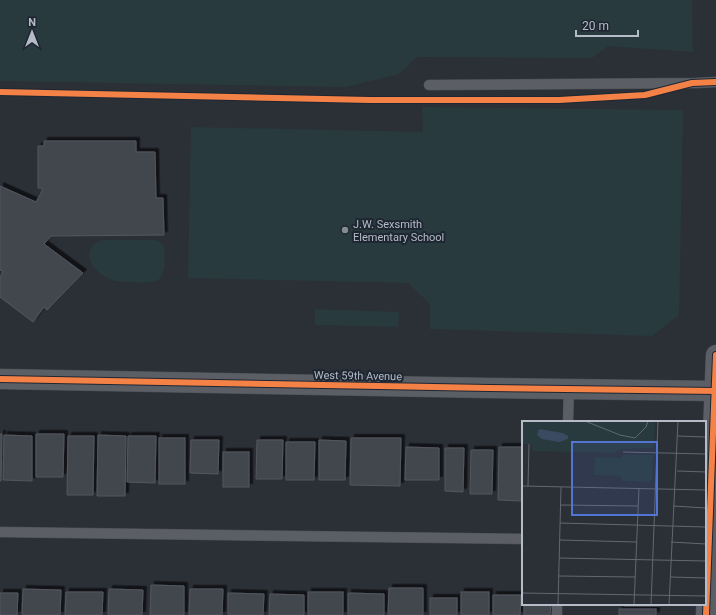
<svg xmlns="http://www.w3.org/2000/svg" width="716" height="615" font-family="Roboto,sans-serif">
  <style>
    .green { fill: #283a3d }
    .building { fill: #43474e; stroke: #53575f; filter: url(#shadow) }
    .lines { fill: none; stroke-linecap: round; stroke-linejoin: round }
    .service-casing { stroke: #484c52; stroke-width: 11 }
    .minor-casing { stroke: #484c52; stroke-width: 21 }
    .service { stroke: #5b5e65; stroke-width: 10 }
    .minor { stroke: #5b5e65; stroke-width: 20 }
    .cycleway-casing { stroke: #1e2632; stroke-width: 8 }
    .cycleway { stroke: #f48246; stroke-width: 6 }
    .poi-dot { fill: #858b95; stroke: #1e2632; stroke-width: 1.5 }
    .labels { text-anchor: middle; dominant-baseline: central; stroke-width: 4; stroke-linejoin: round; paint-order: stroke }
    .poi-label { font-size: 11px; fill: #b5bcc8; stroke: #1e2632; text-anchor: start }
    .street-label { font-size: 11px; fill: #b5bcc8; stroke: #1e2632 }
    .inset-road { fill: none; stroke: #626871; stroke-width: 1 }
    .view { fill: #5274d2; fill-opacity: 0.15; stroke: #5274d2; stroke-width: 2 }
    .inset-edge { fill: none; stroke: #b5bcc8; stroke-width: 2 }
  </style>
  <defs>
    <filter id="shadow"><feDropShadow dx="3.5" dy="-3.5" stdDeviation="0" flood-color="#0009"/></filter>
  </defs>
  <rect width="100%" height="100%" fill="#2b3037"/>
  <g class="green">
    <path d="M0,0h692l1,52 -85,-6 -16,12 -175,-1 -18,17 -53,13 -346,-6z"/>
    <path d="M422,107l261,3 -4,205 -27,21 -222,-7v-25l-22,-21 -220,-5 3,-151 232,5z"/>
    <path d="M102,240h52c3,1 6,1 8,4 5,7 4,34 -6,37 -9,3 -30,1 -41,0 -18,-5 -41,-29 -13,-41z"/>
    <path d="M315,309l84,3 -1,15 -83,-2z"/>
  </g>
  <g class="building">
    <path d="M44,141h92v11h19l1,46h7l1,37 -113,1 -7,8 39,29 -36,37 -3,-3 -11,15 -33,-25v-19l3,-7 -3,-1v-84l36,16 6,-11v-3h-4v-42h6z"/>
    <path d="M0,434h2l-1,47h-1z"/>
    <path d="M36,434h28l-1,43h-27z"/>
    <path d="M4,435l28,1v45l-29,-1z"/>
    <path d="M98,435l28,1 -1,60h-28z"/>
    <path d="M68,436h26l-1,59h-26z"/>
    <path d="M128,436h28l-1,47 -28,-1z"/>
    <rect x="159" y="438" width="26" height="46"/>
    <path d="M351,438h50l-1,48 -50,-1z"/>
    <path d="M191,440h28l-1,34 -28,-1z"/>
    <path d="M257,440h26l-1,39h-26z"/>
    <path d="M319,440l27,1 -1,39h-26z"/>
    <path d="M286,442h29l-1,38h-28z"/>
    <path d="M406,447l33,1v32h-34z"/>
    <path d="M499,447h24v54l-25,-1z"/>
    <path d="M445,448h19l-1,44 -18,-1z"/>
    <path d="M471,450h22l-1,44h-22z"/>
    <rect x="223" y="452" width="26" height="35"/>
    <path d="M151,585l33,1v29h-34z"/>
    <path d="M389,588h34v27h-35z"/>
    <path d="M23,589l38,1 -1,25h-38z"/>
    <path d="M109,589l34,1 -1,25h-34z"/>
    <path d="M190,589h33l-1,26h-33z"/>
    <path d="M66,592h37l-1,23h-37z"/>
    <rect x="308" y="592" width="35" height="23"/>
    <rect x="461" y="592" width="28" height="23"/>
    <path d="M0,593h18l-1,22h-17z"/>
    <path d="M228,593l36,1 -1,21h-35z"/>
    <path d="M348,593l36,1v21h-36z"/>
    <path d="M270,594l34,1v20h-35z"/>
    <path d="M493,595h28l-1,20h-27z"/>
    <rect x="430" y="598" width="27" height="17"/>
    <path d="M524,604h27l-1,11h-26z"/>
    <rect x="624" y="604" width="36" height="2"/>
    <rect x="619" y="609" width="37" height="6"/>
  </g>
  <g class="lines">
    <g class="service-casing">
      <g id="service">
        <path d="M429,85l267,-2 20,-1"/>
        <path d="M568,422l1,-34"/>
        <path d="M0,532l523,7"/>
        <path d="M557,615v-11"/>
      </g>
    </g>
    <g class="minor-casing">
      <g id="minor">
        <path d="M0,379l489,9 227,3"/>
        <path d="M706,615l10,-260"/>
      </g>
    </g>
    <use href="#service" class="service"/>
    <use href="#minor" class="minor"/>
    <g class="cycleway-casing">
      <g id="cycleway">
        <path d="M0,92l370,8h189l86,-5 47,-12 24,-1"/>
        <path d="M0,379l489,9 227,3"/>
        <path d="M706,615l10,-260"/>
      </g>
    </g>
    <use href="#cycleway" class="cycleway"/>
  </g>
  <circle class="poi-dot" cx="345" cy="230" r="4"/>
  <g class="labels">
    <g class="poi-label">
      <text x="353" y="224">J.W. Sexsmith<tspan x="353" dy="13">Elementary School</tspan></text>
    </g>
    <g class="street-label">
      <text transform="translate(358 376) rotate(1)">West 59th Avenue</text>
    </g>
  </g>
  <g transform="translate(522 421)">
    <rect width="184" height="184" fill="#2b3037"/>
    <path d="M0,0h133l-1,27 -33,1 -8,4 -81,-2 -1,-7h-9zM100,34h31l-1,25 -3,2 -26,-1 -3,-5 -26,-1 1,-18 27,1z" fill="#283a3d"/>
    <path d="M17,8l24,4 5,3v3l-9,3 -17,-3 -5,-4z" fill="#3a4a61"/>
    <path class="inset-road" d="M63,0l35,14 15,3 11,-11 2,-6M155,15l29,1M101,31l83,2M155,50l29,1M0,65l184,4M6,65l1,-42M39,84l77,1M151,85l33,2M38,102l146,4M38,119l77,2M149,121l35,2M37,137l147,3M37,155l76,1M148,156l36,1M0,172l184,3M36,184l3,-118M112,184l5,-117M129,184l7,-184M147,184l9,-184"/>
    <path class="view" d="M50,21h85v73h-85z"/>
    <rect width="184" height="184" class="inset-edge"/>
  </g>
  <g transform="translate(32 32)" stroke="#1e2632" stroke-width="3" paint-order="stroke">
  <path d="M0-3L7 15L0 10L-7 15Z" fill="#b5bcc8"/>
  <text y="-6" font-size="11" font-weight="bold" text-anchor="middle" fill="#b5bcc8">N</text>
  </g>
  <path d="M576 30v6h62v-6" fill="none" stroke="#b5bcc8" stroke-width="2"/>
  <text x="582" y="30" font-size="12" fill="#b5bcc8" stroke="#1e2632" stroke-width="3" paint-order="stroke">20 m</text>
</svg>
